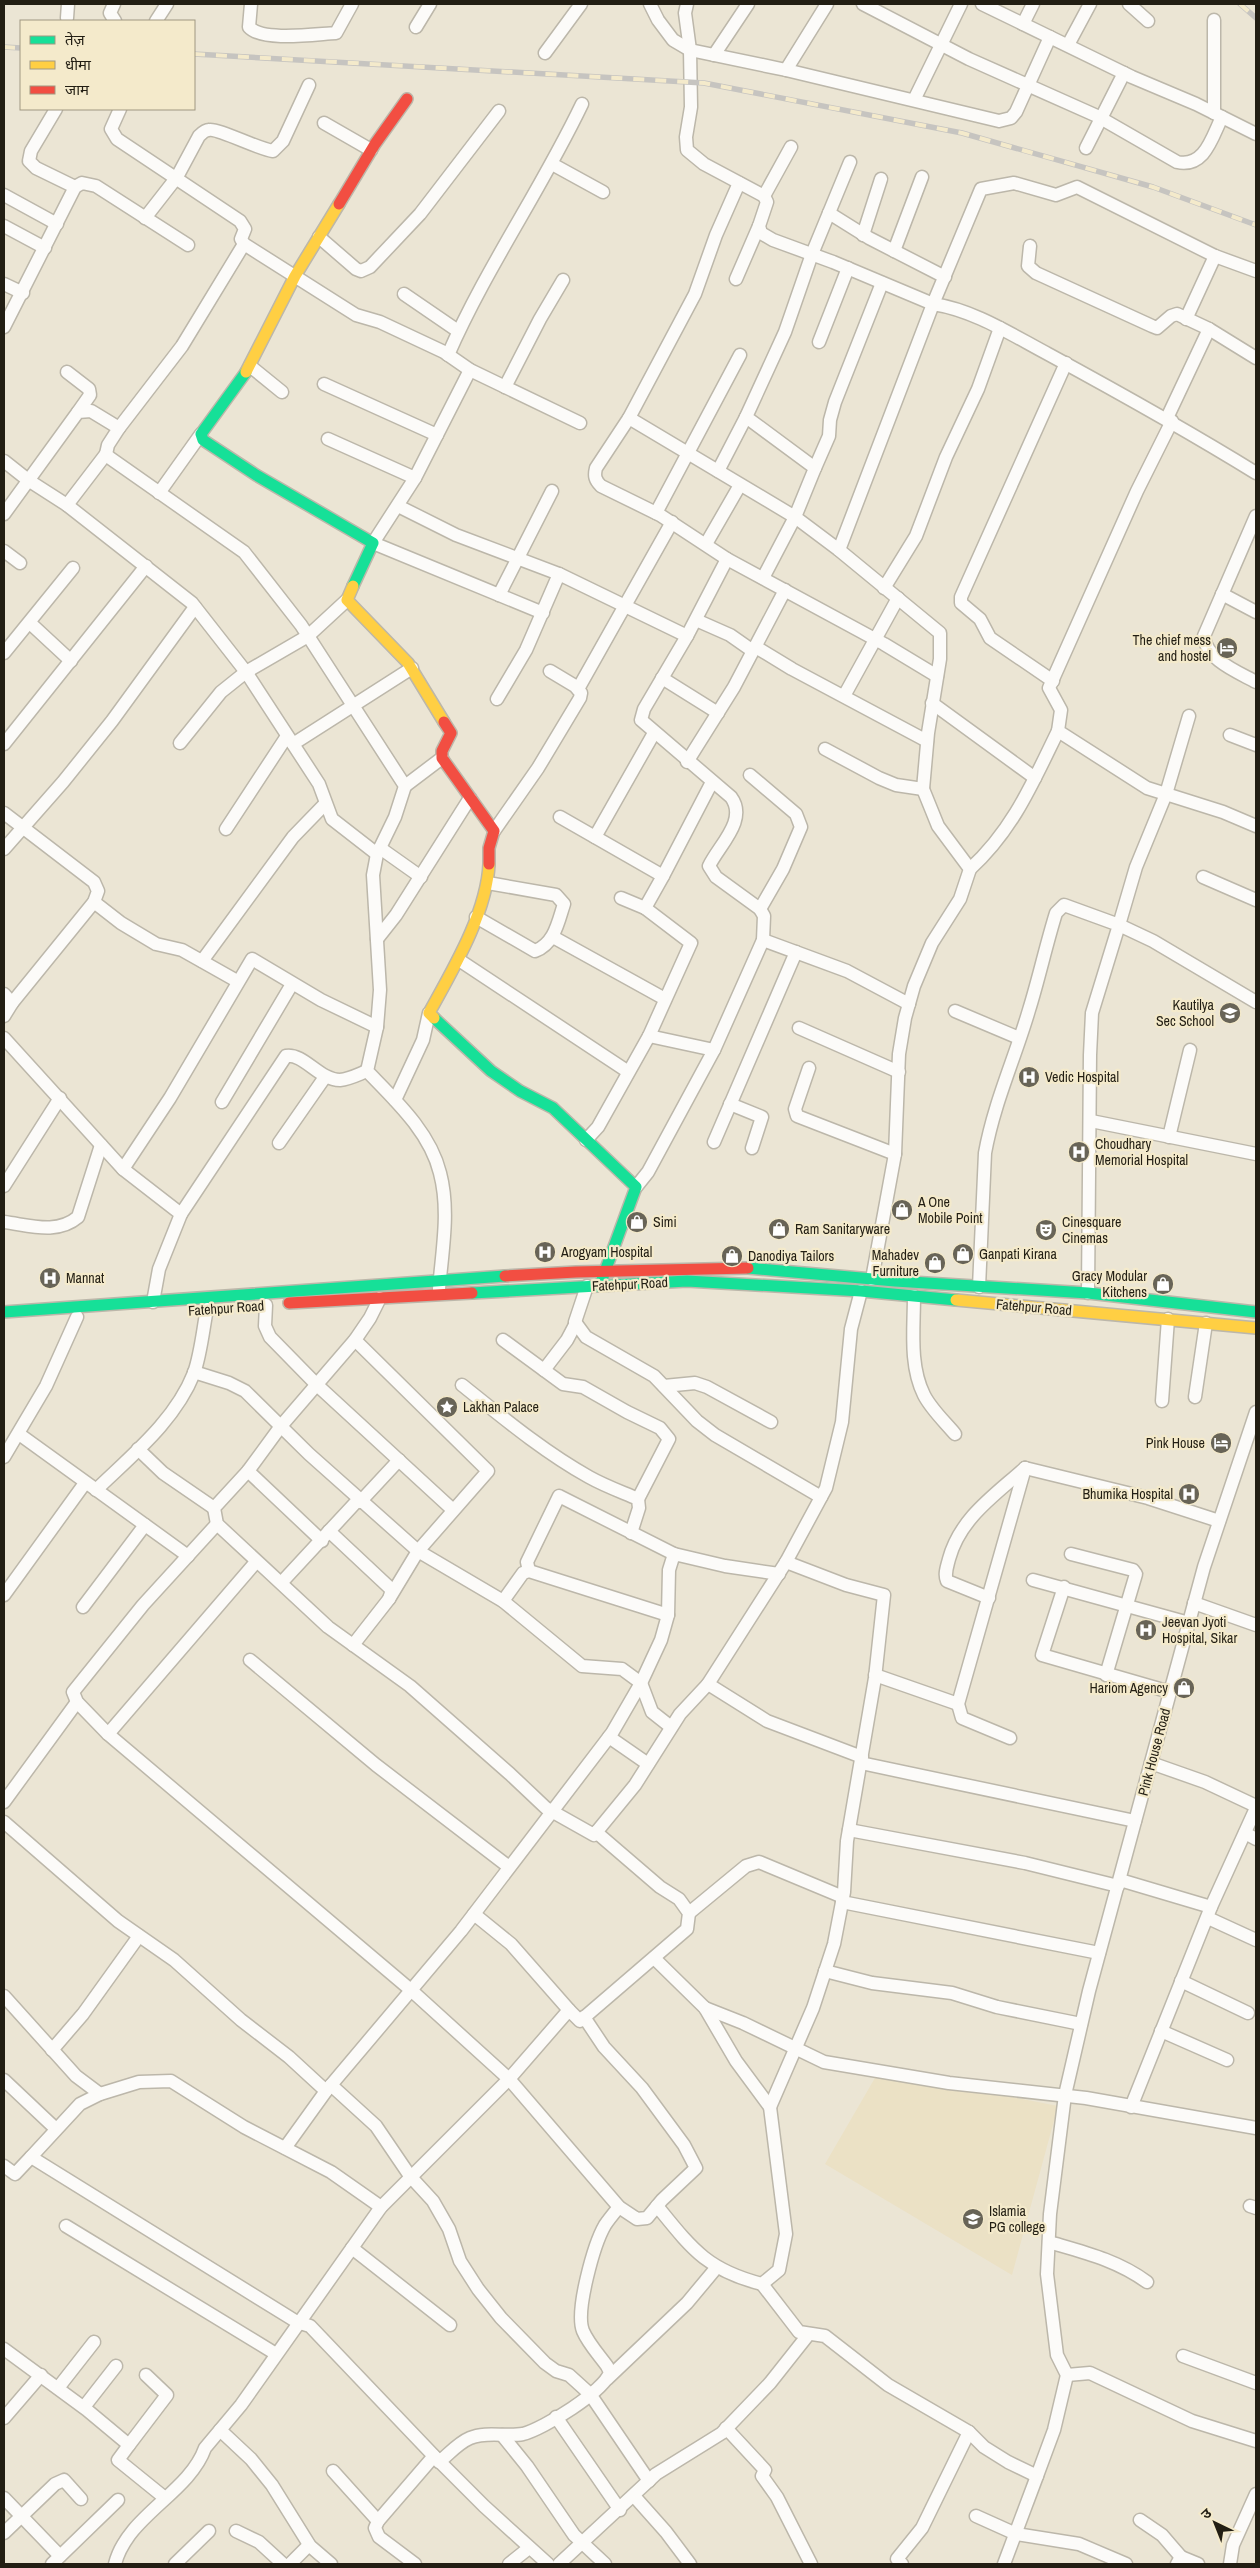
<svg xmlns="http://www.w3.org/2000/svg" width="1260" height="2568" font-family="'Archivo Narrow','Noto Sans Devanagari',sans-serif">
  <style>
    .built { fill: #ebe1c5 }
    .lines { fill: none; stroke-linecap: round; stroke-linejoin: round }
    .street-casing { stroke: #bcb7aa; stroke-width: 15 }
    .fast-casing { stroke: #bcb7aa; stroke-width: 14 }
    .slow-casing { stroke: #bcb7aa; stroke-width: 14 }
    .jam-casing { stroke: #bcb7aa; stroke-width: 14 }
    .street { stroke: #fcfbf9; stroke-width: 12 }
    .fast { stroke: #16e098; stroke-width: 11 }
    .slow { stroke: #ffcf43; stroke-width: 11 }
    .jam { stroke: #f24e42; stroke-width: 11 }
    .rail-casing { stroke: #c6c4c0; stroke-width: 5.5 }
    .rail { stroke: #f4eacb; stroke-width: 4; stroke-dasharray: 11; stroke-linecap: butt }
    .labels { text-anchor: middle; dominant-baseline: central; stroke-width: 4.5; stroke-linejoin: round; paint-order: stroke }
    .poi-label { font-size: 14px; fill: #221e13; stroke: #f4eacb; text-anchor: start }
    .street-label { font-size: 14px; fill: #221e13; stroke: #f4eacb }
  </style>
  <rect width="100%" height="100%" fill="#ebe5d4"/>
  <path class="built" d="M879,2071l179,35 -46,169 -187,-111z"/>
  <g class="lines">
    <g class="street-casing">
      <g id="street">
        <path d="M114,4l-4,9 5,8"/>
        <path d="M251,4l-2,23c13,15 67,7 87,6l16,-29"/>
        <path d="M650,4l8,16 15,20 17,10 96,20 213,51 12,-3 5,-6 34,-75"/>
        <path d="M687,4l-2,9 5,37 1,57 -5,30 1,13 17,14 60,32 3,6 -8,24 2,7 12,7 60,22 100,42c41,6 79,31 115,50 70,38 140,77 208,119"/>
        <path d="M863,4l106,55 128,57 80,46c28,6 35,-25 45,-45"/>
        <path d="M982,4l150,73 64,27 60,30"/>
        <path d="M1129,4l19,17"/>
        <path d="M67,18l1,-14"/>
        <path d="M1214,20v93"/>
        <path d="M156,21l11,-17"/>
        <path d="M1023,24l10,-20"/>
        <path d="M416,27l14,-23"/>
        <path d="M1068,45l22,-41"/>
        <path d="M545,53l36,-49"/>
        <path d="M714,55l34,-51"/>
        <path d="M786,70l41,-66"/>
        <path d="M914,100l47,-96"/>
        <path d="M56,109l-25,42 -2,10 7,7 39,19"/>
        <path d="M120,109l-9,20 6,10 123,82 5,8 -4,10 3,5 112,71 24,7 64,30 26,18 110,53"/>
        <path d="M324,123l47,27"/>
        <path d="M1086,148l38,-75"/>
        <path d="M552,164l51,28"/>
        <path d="M739,183l-23,52 -21,59 -66,124 -33,50c-2,8 -1,12 5,18l59,29 67,44 157,85 53,32"/>
        <path d="M4,195l53,29"/>
        <path d="M764,196l27,-49"/>
        <path d="M829,213l40,25 76,39"/>
        <path d="M145,218l32,-41 22,-41c2,-2 6,-6 10,-6 9,-2 49,19 64,21l10,-10 26,-56"/>
        <path d="M4,226l41,22"/>
        <path d="M863,235l18,-56"/>
        <path d="M319,237l37,32 5,2 9,-4 50,-53 79,-103"/>
        <path d="M1030,246l-2,20 8,7 116,53 5,2 14,-12 6,-2 32,15 47,29"/>
        <path d="M894,251l28,-74"/>
        <path d="M736,279l23,-53"/>
        <path d="M4,284l19,9"/>
        <path d="M404,294l54,37"/>
        <path d="M1186,319l29,-63"/>
        <path d="M4,327l71,-140 7,-4 14,3 92,59"/>
        <path d="M819,342l29,-74"/>
        <path d="M448,355c38,-87 93,-165 134,-251"/>
        <path d="M250,366l32,26"/>
        <path d="M470,370l-55,108 -42,65 170,70"/>
        <path d="M67,372l22,17 1,6 -12,17"/>
        <path d="M324,384l113,51"/>
        <path d="M505,387l35,-68 23,-39"/>
        <path d="M629,418l166,99 44,33 101,83v26l-12,74 -5,56 15,37 32,43 -10,30 -28,44 -18,43 -9,32 -6,36 -4,100 -23,125"/>
        <path d="M1167,418l42,-89"/>
        <path d="M1172,421l-35,70 -88,197 12,22 -3,21 89,57 76,24 33,14"/>
        <path d="M119,428l63,-82 62,-102"/>
        <path d="M328,439l87,39"/>
        <path d="M4,461l24,19 39,25 125,98 54,69 73,112 13,35 45,35"/>
        <path d="M815,468l14,-32 1,-16 5,-18 47,-119"/>
        <path d="M718,471l28,-54"/>
        <path d="M159,493l42,-59"/>
        <path d="M67,505l39,-51"/>
        <path d="M398,506l58,29 103,39 128,62"/>
        <path d="M656,513l84,-158"/>
        <path d="M4,514l74,-102 13,-1 28,17 -11,17 -2,9 4,4 134,94 57,73 104,161 -10,31 -18,37 -4,21 7,115 -3,37 -10,44c28,29 63,61 73,102 10,38 2,78 -1,116"/>
        <path d="M1256,516l-52,120c2,24 34,36 52,46"/>
        <path d="M706,544l34,-59"/>
        <path d="M839,550l94,-246 48,-115 33,-6 42,12 21,-8 138,69 41,15"/>
        <path d="M4,551l16,12"/>
        <path d="M763,578l32,-61 20,-49 -69,-51 39,-85 27,-78 38,-92"/>
        <path d="M884,588l32,-52 30,-79 32,-68 22,-61"/>
        <path d="M1222,594l34,18"/>
        <path d="M499,595l53,-104"/>
        <path d="M696,620l34,15 20,14h9l33,20 135,72"/>
        <path d="M30,623l41,38"/>
        <path d="M4,653l69,-85"/>
        <path d="M662,678l56,35"/>
        <path d="M1053,681l-63,-43 -10,-19 -19,-16v-6l105,-234"/>
        <path d="M578,689l94,-167"/>
        <path d="M844,696l54,-98"/>
        <path d="M497,699l29,-49 33,-76"/>
        <path d="M932,703l103,75"/>
        <path d="M1189,716l-23,78 -30,73 -17,58 34,16 103,61"/>
        <path d="M1230,735l26,10"/>
        <path d="M180,743l41,-51 25,-20 62,-36 39,-36"/>
        <path d="M4,744l142,-178"/>
        <path d="M293,744l119,-76"/>
        <path d="M825,749l54,29 17,7 27,4"/>
        <path d="M687,762l47,-75 51,-97"/>
        <path d="M750,775l46,39 5,13 -18,42 -23,40"/>
        <path d="M405,786l37,-28"/>
        <path d="M4,813l90,69 4,9 -4,11 -82,101"/>
        <path d="M560,817l103,59 -18,32 46,35 -42,93 -51,91 -12,13"/>
        <path d="M226,829l61,-93"/>
        <path d="M494,831l44,-63 42,-70 1,-5 -6,-7 -25,-15"/>
        <path d="M595,837l59,-104"/>
        <path d="M380,848l41,29"/>
        <path d="M4,849l59,-67 49,-61 83,-114"/>
        <path d="M970,869c43,-39 63,-87 88,-138"/>
        <path d="M663,876l49,-94"/>
        <path d="M1203,877l53,23"/>
        <path d="M621,898l24,10"/>
        <path d="M94,902l27,21 35,21 26,6 55,31"/>
        <path d="M476,917l59,34c20,-8 23,-29 29,-47l-8,-9 -68,-12"/>
        <path d="M553,937l112,62"/>
        <path d="M377,939l19,-24 74,-117"/>
        <path d="M763,940l84,31 62,33"/>
        <path d="M459,960l168,111"/>
        <path d="M202,961l91,-124 32,-33"/>
        <path d="M4,994l8,9 -8,13"/>
        <path d="M955,1011l64,27"/>
        <path d="M799,1028l100,44"/>
        <path d="M649,1036l65,14"/>
        <path d="M4,1038l119,131 58,45 -22,55 -6,33"/>
        <path d="M809,1068l-14,41 2,7 98,38"/>
        <path d="M395,1100l28,-60 6,-27"/>
        <path d="M222,1102l70,-118"/>
        <path d="M730,1104l32,13 -10,31"/>
        <path d="M1091,1121l165,33"/>
        <path d="M1169,1137l21,-87"/>
        <path d="M714,1142l82,-190"/>
        <path d="M279,1143l46,-66"/>
        <path d="M123,1169l47,-71 82,-139 69,41 56,27"/>
        <path d="M4,1186l56,-88"/>
        <path d="M636,1187l12,-15 66,-122 49,-110 1,-24 -4,-7 -44,-32 -7,-11c10,-21 39,-46 22,-69l-90,-77 3,-11 43,-73 40,-77"/>
        <path d="M181,1214l105,-158c18,-3 33,24 54,24 10,-1 19,-6 27,-9"/>
        <path d="M4,1222c25,3 53,13 74,-5l23,-72"/>
        <path d="M587,1286l-12,36 11,15 68,39 43,45 18,14 106,62"/>
        <path d="M979,1287l6,-134c9,-50 30,-95 44,-143 10,-32 17,-65 27,-97l8,-8 55,20 -27,88 -2,42 -2,238"/>
        <path d="M914,1296c0,32 -5,69 10,99 7,14 21,27 31,39"/>
        <path d="M380,1298l-10,20 -15,22 -74,86 -33,45 -34,37 3,16 111,103 82,59 100,88 36,34 48,27 41,-50 45,-71 28,-30 78,-122 40,-74 16,-66 9,-93 10,-38"/>
        <path d="M266,1305l-1,21 5,11 47,48 136,125"/>
        <path d="M355,1340l133,131 -70,80 -29,48"/>
        <path d="M503,1340l60,44 20,3 44,25 33,16 9,11 -31,60"/>
        <path d="M544,1370l23,-30 9,-17"/>
        <path d="M194,1372l35,11 16,8 64,63 109,97 85,50 79,65 40,3 19,14 11,29 19,15"/>
        <path d="M462,1385c40,32 82,67 127,92 16,9 33,15 49,22l1,9 -8,25"/>
        <path d="M664,1386l31,-3 12,4 64,35"/>
        <path d="M1195,1397l11,-74"/>
        <path d="M1162,1401l6,-82"/>
        <path d="M19,1434l169,122"/>
        <path d="M138,1449l25,24 51,35"/>
        <path d="M4,1457l42,-71 31,-69"/>
        <path d="M1025,1468l123,30 71,23"/>
        <path d="M248,1471l74,70"/>
        <path d="M96,1490c36,-35 79,-69 98,-117 7,-20 9,-44 13,-64"/>
        <path d="M360,1502l39,-42"/>
        <path d="M217,1524l-74,81 -70,87 4,10 31,32 304,257 97,88 110,128 18,12 10,-1 15,-18 34,-32 -12,-23 -42,-57 -38,-41 -20,-30"/>
        <path d="M329,1531l63,59 -3,9 -36,46"/>
        <path d="M1071,1554l62,16 3,4 -30,101"/>
        <path d="M529,1571l-2,-9 32,-66 115,58"/>
        <path d="M1033,1580l156,43"/>
        <path d="M282,1582l76,-82"/>
        <path d="M1064,1587l-22,68 128,37"/>
        <path d="M4,1595l81,-112"/>
        <path d="M989,1598l-42,-17c-3,-7 0,-14 2,-22 11,-41 46,-64 76,-91"/>
        <path d="M503,1601l20,-28 6,-2 139,44"/>
        <path d="M1194,1603l62,22"/>
        <path d="M83,1607l62,-82"/>
        <path d="M250,1660l126,105 133,102"/>
        <path d="M875,1675l83,29"/>
        <path d="M708,1684l59,37 95,36"/>
        <path d="M108,1734l148,-172"/>
        <path d="M609,1737l39,27"/>
        <path d="M1010,1738l-48,-20 -4,-14 67,-236"/>
        <path d="M861,1763l274,58"/>
        <path d="M1151,1763l54,19 51,24"/>
        <path d="M4,1802l73,-100"/>
        <path d="M4,1822l114,99 56,39 67,60 48,37 37,34"/>
        <path d="M849,1830l176,33 93,23"/>
        <path d="M1245,1833l11,6"/>
        <path d="M1120,1880l91,27"/>
        <path d="M842,1902l257,51"/>
        <path d="M689,1913l57,-47 13,-4 84,35"/>
        <path d="M474,1914l37,30 58,66"/>
        <path d="M1208,1918l48,22"/>
        <path d="M654,1958l51,50 31,53 34,46 16,127 -7,36 -17,14c-55,-14 -70,-35 -105,-78"/>
        <path d="M825,1971l47,12 80,10 45,14 84,17"/>
        <path d="M1181,1981l67,32"/>
        <path d="M4,1996l72,80 24,18"/>
        <path d="M705,2008l38,15 81,39 125,21 137,15 170,30"/>
        <path d="M1161,2031l66,29"/>
        <path d="M52,2050l31,-36 56,-78"/>
        <path d="M4,2080l52,49"/>
        <path d="M331,2085l45,41 34,50 23,25 16,28 11,32 18,28 23,29 44,45 11,8 13,4 21,19 59,87"/>
        <path d="M770,2107l43,-99 21,-64 10,-52 3,-51 28,-163 9,-83 -38,-10 -60,-23"/>
        <path d="M1131,2107l80,-200 45,-99"/>
        <path d="M285,2148l41,-57 135,-160 151,-198 29,-50 20,-43 7,-25 1,-45 5,-16 51,12 54,8"/>
        <path d="M31,2157l49,-53 20,-10 39,-12 32,-1 73,46 87,45 50,35"/>
        <path d="M4,2166l11,8 16,-17 266,165 13,4 124,130 50,50 64,58"/>
        <path d="M1250,2206l6,2"/>
        <path d="M66,2226l210,128"/>
        <path d="M1049,2242c34,10 68,18 98,40"/>
        <path d="M352,2248l98,77"/>
        <path d="M762,2284l37,48 26,4 63,49 81,47 15,15 24,15 29,14 17,-46 13,-55 -10,-20 -10,-81 3,-60 15,-119 24,-104 115,-424 52,-155"/>
        <path d="M4,2349l83,61 42,35 -11,15 47,38"/>
        <path d="M1183,2356l73,27"/>
        <path d="M1067,2375l23,-2 102,48 64,20"/>
        <path d="M607,2379l80,-76 30,-36"/>
        <path d="M58,2388l36,-46"/>
        <path d="M84,2407l32,-41"/>
        <path d="M556,2417l64,93"/>
        <path d="M4,2418l37,-43"/>
        <path d="M726,2428l39,42 -3,6 15,21 34,67"/>
        <path d="M220,2430l31,29 21,26 38,61 21,18"/>
        <path d="M502,2435l25,31 47,69 31,29"/>
        <path d="M129,2445l38,-50 -21,-20"/>
        <path d="M439,2462c10,-8 19,-19 31,-24 16,-7 36,-1 53,-4 20,-5 82,-43 87,-62l-3,-6c-8,-11 -19,-23 -24,-35 -8,-20 11,-87 22,-106 4,-6 9,-12 14,-18"/>
        <path d="M333,2471l45,50"/>
        <path d="M634,2496l32,36 24,32"/>
        <path d="M4,2498l56,58"/>
        <path d="M976,2516l40,18 63,10 47,20"/>
        <path d="M1140,2520l22,15 19,22"/>
        <path d="M236,2531l23,11 24,22"/>
        <path d="M4,2533l51,-49 9,-4 17,19"/>
        <path d="M52,2564l66,-64"/>
        <path d="M115,2564c12,-48 74,-71 90,-116l36,-43 140,-198 128,-128 60,-69 11,11 107,-92 2,-16 -10,-14 -19,-12 -64,-55"/>
        <path d="M175,2564l34,-33"/>
        <path d="M290,2564l19,-19"/>
        <path d="M415,2564l-36,-27 -4,-9 3,-7 56,-65"/>
        <path d="M509,2564l20,-16"/>
        <path d="M559,2564l97,-90 66,-41 48,-50 38,-48"/>
        <path d="M902,2564l-5,-5 25,-31 47,-96"/>
        <path d="M1004,2564l33,-88"/>
        <path d="M1177,2564l4,-7 17,7"/>
        <path d="M1230,2564l3,-19 23,-51"/>
      </g>
    </g>
    <g class="fast-casing">
      <g id="fast">
        <path d="M246,372l-45,62 2,6 53,35 117,68 -20,43"/>
        <path d="M434,1018l57,53 29,20 33,17 83,79 -36,98"/>
        <path d="M748,1268l147,13 193,12 168,19"/>
        <path d="M472,1293l215,-12 174,10 95,9"/>
        <path d="M4,1312l501,-36"/>
      </g>
    </g>
    <g class="slow-casing">
      <g id="slow">
        <path d="M246,372l49,-96 44,-72"/>
        <path d="M353,586l-6,14 61,63 36,59"/>
        <path d="M434,1018l-5,-5c23,-42 58,-100 60,-149"/>
        <path d="M956,1300l300,28"/>
      </g>
    </g>
    <g class="jam-casing">
      <g id="jam">
        <path d="M339,204l36,-60 32,-45"/>
        <path d="M444,722l7,11 -9,18v7l52,73 -5,17v16"/>
        <path d="M505,1276l71,-4 172,-4"/>
        <path d="M289,1303l183,-10"/>
      </g>
    </g>
    <use href="#street" class="street"/>
    <use href="#fast" class="fast"/>
    <use href="#slow" class="slow"/>
    <use href="#jam" class="jam"/>
    <g class="rail-casing">
      <g id="rail">
        <path d="M1240,4l16,14"/>
        <path d="M4,47l17,1"/>
        <path d="M194,54l510,29 258,50 191,54 103,38"/>
      </g>
    </g>
    <use href="#rail" class="rail"/>
  </g>
  <defs>
    <g id="hotel-disc" transform="scale(1.125)"><circle r="9.5" fill="#686457" stroke="#f4eacb"/><path d="M-6-4.5h1.5V1H6V5H4.5V3h-9V5H-6ZM-4 0a1.8 1.8 0 1 1 3.6 0ZM.5 0V-2.5h3Q6-2.5 6 0Z" fill="#fff"/></g>
    <g id="school-disc" transform="scale(1.125)"><circle r="9.5" fill="#686457" stroke="#f4eacb"/><path d="M0-5L7-2L0 1L-7-2ZM-4 1L0 2.5L4 1V4Q0 6-4 4Z" fill="#fff"/></g>
    <g id="hospital-disc" transform="scale(1.125)"><circle r="9.5" fill="#686457" stroke="#f4eacb"/><path d="M-5-5h3v3.5h4V-5h3V5h-3V1.5h-4V5h-3Z" fill="#fff"/></g>
    <g id="shop-disc" transform="scale(1.125)"><circle r="9.5" fill="#686457" stroke="#f4eacb"/><path d="M-5-2.5h2.3a2.7 3.5 0 0 1 5.4 0H5L5.5 6h-11ZM-1.5-2.5h3a1.5 2.3 0 0 0-3 0Z" fill="#fff"/></g>
    <g id="theatre-disc" transform="scale(1.125)"><circle r="9.5" fill="#686457" stroke="#f4eacb"/><path d="M-5-5.5Q0-4 5-5.5V0Q5 5 0 6Q-5 5-5 0ZM-3.3-2.5H-1v1.5H-3.3ZM1-2.5H3.3v1.5H1ZM-2.8 1Q0 5.5 2.8 1Z" fill="#fff"/></g>
    <g id="sight-disc" transform="scale(1.125)"><circle r="9.5" fill="#686457" stroke="#f4eacb"/><path d="M0-6L1.8-2.2L6-1.7L2.9 1.2L3.7 5.4L0 3.3L-3.7 5.4L-2.9 1.2L-6-1.7L-1.8-2.2Z" fill="#fff"/></g>
    <g id="university-disc" transform="scale(1.125)"><circle r="9.5" fill="#686457" stroke="#f4eacb"/><path d="M0-5L7-2L0 1L-7-2ZM-4 1L0 2.5L4 1V4Q0 6-4 4Z" fill="#fff"/></g>
  </defs>
  <g fill-rule="evenodd">
    <use href="#hotel-disc" x="1227" y="648"/>
    <use href="#school-disc" x="1230" y="1013"/>
    <use href="#hospital-disc" x="1029" y="1077"/>
    <use href="#hospital-disc" x="1079" y="1152"/>
    <use href="#shop-disc" x="902" y="1210"/>
    <use href="#shop-disc" x="637" y="1222"/>
    <use href="#shop-disc" x="779" y="1229"/>
    <use href="#theatre-disc" x="1046" y="1230"/>
    <use href="#hospital-disc" x="545" y="1252"/>
    <use href="#shop-disc" x="963" y="1254"/>
    <use href="#shop-disc" x="732" y="1256"/>
    <use href="#shop-disc" x="935" y="1263"/>
    <use href="#hospital-disc" x="50" y="1278"/>
    <use href="#shop-disc" x="1163" y="1284"/>
    <use href="#sight-disc" x="447" y="1407"/>
    <use href="#hotel-disc" x="1221" y="1443"/>
    <use href="#hospital-disc" x="1189" y="1494"/>
    <use href="#hospital-disc" x="1146" y="1630"/>
    <use href="#shop-disc" x="1184" y="1688"/>
    <use href="#university-disc" x="973" y="2219"/>
  </g>
  <g class="labels">
    <g class="poi-label">
      <text x="1211" y="640" text-anchor="end">The chief mess<tspan x="1211" dy="16">and hostel</tspan></text>
      <text x="1214" y="1005" text-anchor="end">Kautilya<tspan x="1214" dy="16">Sec School</tspan></text>
      <text x="1045" y="1077">Vedic Hospital</text>
      <text x="1095" y="1144">Choudhary<tspan x="1095" dy="16">Memorial Hospital</tspan></text>
      <text x="918" y="1202">A One<tspan x="918" dy="16">Mobile Point</tspan></text>
      <text x="653" y="1222">Simi</text>
      <text x="1062" y="1222">Cinesquare<tspan x="1062" dy="16">Cinemas</tspan></text>
      <text x="795" y="1229">Ram Sanitaryware</text>
      <text x="561" y="1252">Arogyam Hospital</text>
      <text x="979" y="1254">Ganpati Kirana</text>
      <text x="919" y="1255" text-anchor="end">Mahadev<tspan x="919" dy="16">Furniture</tspan></text>
      <text x="748" y="1256">Danodiya Tailors</text>
      <text x="1147" y="1276" text-anchor="end">Gracy Modular<tspan x="1147" dy="16">Kitchens</tspan></text>
      <text x="66" y="1278">Mannat</text>
      <text x="463" y="1407">Lakhan Palace</text>
      <text x="1205" y="1443" text-anchor="end">Pink House</text>
      <text x="1173" y="1494" text-anchor="end">Bhumika Hospital</text>
      <text x="1162" y="1622">Jeevan Jyoti<tspan x="1162" dy="16">Hospital, Sikar</tspan></text>
      <text x="1168" y="1688" text-anchor="end">Hariom Agency</text>
      <text x="989" y="2211">Islamia<tspan x="989" dy="16">PG college</tspan></text>
    </g>
    <g class="street-label">
      <text transform="translate(630 1284) rotate(-3)">Fatehpur Road</text>
      <text transform="translate(1034 1307) rotate(5)">Fatehpur Road</text>
      <text transform="translate(226 1308) rotate(-4)">Fatehpur Road</text>
      <text transform="translate(1154 1752) rotate(-75)">Pink House Road</text>
    </g>
  </g>
  <rect width="1260" height="2568" fill="none" stroke="#221e13" stroke-width="10"/>
  <rect x="20" y="20" width="175" height="90" fill="#f4eacb" stroke="#a09881"/>
  <rect x="30" y="36" width="25" height="8" fill="#16e098" stroke="#a09881"/>
  <text x="65" y="45" font-size="15" fill="#221e13">तेज़</text>
  <rect x="30" y="61" width="25" height="8" fill="#ffcf43" stroke="#a09881"/>
  <text x="65" y="70" font-size="15" fill="#221e13">धीमा</text>
  <rect x="30" y="86" width="25" height="8" fill="#f24e42" stroke="#a09881"/>
  <text x="65" y="95" font-size="15" fill="#221e13">जाम</text>
  <g transform="translate(1215 2523) rotate(317)" stroke="#f4eacb" stroke-width="4" paint-order="stroke">
  <path d="M0-4L9 19L0 12L-9 19Z" fill="#221e13"/>
  <text y="-8" font-size="14" font-weight="bold" text-anchor="middle" fill="#221e13">उ</text>
  </g>
</svg>
